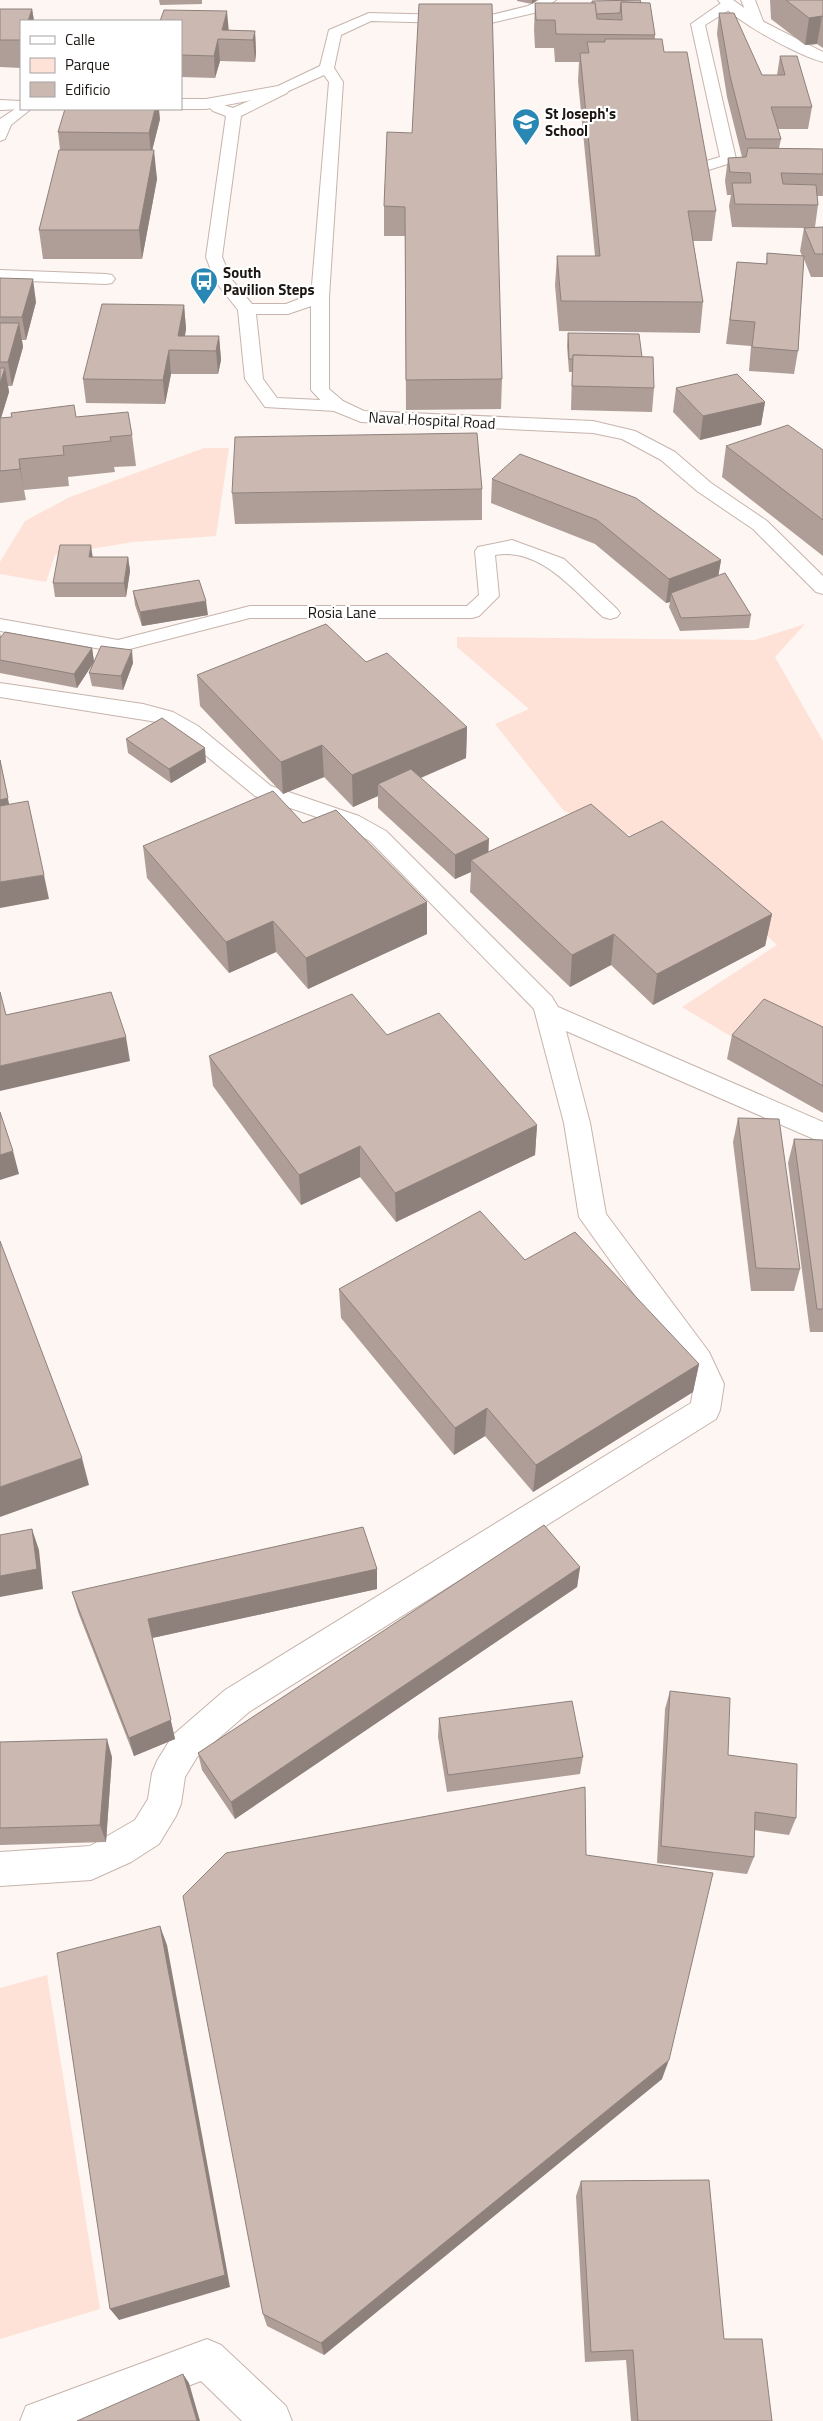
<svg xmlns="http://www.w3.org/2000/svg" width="823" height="2421" font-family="'Titillium Web',sans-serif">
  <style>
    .green { fill: #fee2d7 }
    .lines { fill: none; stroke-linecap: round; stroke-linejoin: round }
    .service-casing { stroke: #c7b4ad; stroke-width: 2 }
    .minor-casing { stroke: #c7b4ad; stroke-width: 2 }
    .service { fill: #fff; fill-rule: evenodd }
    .minor { fill: #fff; fill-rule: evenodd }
    .wall { fill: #af9e98 }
    .shaded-wall { fill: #8e817c }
    .building { fill: #cbb8b1; stroke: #8e817c }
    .labels { text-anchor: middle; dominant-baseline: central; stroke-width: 4.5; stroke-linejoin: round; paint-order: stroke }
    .far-poi-label { font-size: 15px; font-weight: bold; fill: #1d1714; stroke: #fff; text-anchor: start }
    .far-street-label { font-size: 15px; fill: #1d1714; stroke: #fff }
  </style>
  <rect width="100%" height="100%" fill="#fdf6f2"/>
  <g class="green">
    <path d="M204,448h25l-13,88 -83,6 -78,13 -9,27 -46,-8v-12l25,-41 45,-24z"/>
    <path d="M805,624l-30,33 48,84v304l-91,-8 -50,-30 95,-62 -105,-95 -108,-39 -69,-87 34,-15 -72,-62v-10l298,3z"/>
    <path d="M47,1975l53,334 -100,30v-351z"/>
  </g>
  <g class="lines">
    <g class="service-casing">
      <g id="service">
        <path d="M730,0l6,4 -2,3 -29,18 31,134 -2,3 -32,10 -6,-2 -2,-3 2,-3 24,-7 -29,-133 33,-23z"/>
        <path d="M741,0h14l8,21 -2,3h-10z"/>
        <path d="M282,86l5,1 2,3 -2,3 -46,23 -19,141 10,23 20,24h34l28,-11h12l3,4 -3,4 -38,13h-32l7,65 14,19 66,3 2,4 -2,4 -7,2 -71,-4 -20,-28 -7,-69 -23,-29 -9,-24 20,-141 -13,-5 -3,-3 8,-5 15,5z"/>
        <path d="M0,100l21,1v8h3l-24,1z"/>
        <path d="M0,270l106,4 6,1 3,4 -3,4 -6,1 -106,-4z"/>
        <path d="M512,540l52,19 53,50 3,4 -3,4 -7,2 -7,-2c-30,-27 -63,-70 -108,-62l4,41 -20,20 -7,2h-222l-132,34 -118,-21v-12l118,21 132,-34h217l12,-11 -4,-44 3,-4z"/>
        <path d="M0,683l143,21 30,8 25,14 73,60 88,30 27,15 166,166 6,10 265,115v21l-257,-112 24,92 16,91 103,138 15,32 -4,26 -4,9 -467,293 -52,45 -12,20 -4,27 -5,12 -17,28 -28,18 -40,18 -91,6v-34l90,-6 45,-26 13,-21 4,-26 5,-12 16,-26 52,-45 466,-287 3,-19 -7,-16 -108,-151 -15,-94 -30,-114 -164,-168 -27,-15 -88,-30 -73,-60 -25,-14 -157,-25z"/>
        <path d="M207,2339l14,6 65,61 6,15h-50l-41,-40 -105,40h-76l6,-15z"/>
      </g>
    </g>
    <g class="minor-casing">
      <g id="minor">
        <path d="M539,0h17l-18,12 -51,12 -116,-3 -30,14 -7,33 9,14 -14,215v92l14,12 21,10 229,10 42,10 40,21 36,31 56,38 56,55v18l-7,-2 -63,-63 -56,-38 -36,-31 -39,-21 -29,-6 -232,-11 -32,-13 -18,-19v-93l18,-215 -5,-7 -42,19 -76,15h-25v-10h25l72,-13 42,-20 9,-36 40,-17 118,3 41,-10z"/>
        <path d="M718,0h15l31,22 59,30v10c-24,-6 -91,-42 -105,-62z"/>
        <path d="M21,105v4h10l-20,16 -6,14 -5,2v-22z"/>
      </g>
    </g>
    <use href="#service" class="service"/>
    <use href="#minor" class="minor"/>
  </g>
  <g class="wall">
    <path d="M159,0h43v4l-42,1z"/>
    <path d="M517,0h20l-5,4 -15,-3z"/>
    <path d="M640,0l15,35v4l9,13 52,159 -4,30h-19l10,61 -3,31 -141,-2 -4,-46 2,-29h38l-17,-175 1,-19h-24l-1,-14h-19l-1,-18 1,-27h57v-2z"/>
    <path d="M770,0h53v48l-6,-4 -12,1 -34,-26z"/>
    <path d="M0,9h32l2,12h-13v47l-21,-1z"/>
    <path d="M719,13l43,62h15l3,-19 32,51 -4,22h-30l3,10 -2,9 44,1v47h-6l1,9 -3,22h8v50h-12l-7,-18 -6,92 -4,23 -45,-3 2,-25 -25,-2 11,-82 29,2 1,-11 35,3 -2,-5 4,-23 -72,-1 -3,-21 2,-11h-4l-2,-14 3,-23 14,-1 -15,-60 -10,-63z"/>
    <path d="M181,21l47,9 27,1 1,22 -1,9 -35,-1 -5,17 -34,-1z"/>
    <path d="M160,119l-8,31 5,29 -15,80h-99l-4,-29 21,-80 -2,-18z"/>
    <path d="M387,132l115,247 -1,30 -95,1 -1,-174h-21v-30z"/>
    <path d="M0,278l36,24 -10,38h-4l1,7 -11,39h-4l1,6 -8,26 75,-1 56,18 4,31 -22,1 1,5 -47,5 1,9 -45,4 2,10 -26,3z"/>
    <path d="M184,305l2,24 -1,7h34l2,24 -3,14h-47l-6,30 -79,-1 -3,-24z"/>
    <path d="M568,333l74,24 12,31 -2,24 -81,-2 1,-38h-3l-2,-26z"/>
    <path d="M676,388l89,14 -4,23 -61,15 -27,-28z"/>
    <path d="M726,446l97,4v106l-101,-79z"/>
    <path d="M492,479l229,81 -3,16 33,39 -2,13 -69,3 -11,-24 1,-5 -4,1 -71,-59 -104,-41z"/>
    <path d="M482,489v31l-247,4 -3,-31z"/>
    <path d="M93,557h35l2,14 -4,26h-71l-2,-14z"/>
    <path d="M133,591l75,24 -66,11 -7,-21z"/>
    <path d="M0,633l1,4 91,11 2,13 39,2 -10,27 -31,-4 -3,-13 4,-10 -16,25 -77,-15z"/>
    <path d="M366,662l101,65 -1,31 -45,20 67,74 141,-15 143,77 -7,32 -112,59 -42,-40 -41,22 -100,-95 1,-20 -16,7 -77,-71v-12l-25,11 -29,-30 -41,17 -83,-88 -3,-31z"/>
    <path d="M126,739l80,23 -35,21 -43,-30z"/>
    <path d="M303,823l124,111 -119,55 -32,-37 -47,21 -82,-95 -4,-32z"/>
    <path d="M823,1027v86l-96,-54 5,-24z"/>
    <path d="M387,1035l150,90 -2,30 -139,67 -36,-45 -59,28 -88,-119 -4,-30z"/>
    <path d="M738,1118l62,151 -6,22h-43l-18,-149z"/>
    <path d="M794,1139l29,1v192h-13l-22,-169z"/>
    <path d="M525,1260l174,104 -6,28 -160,100 -48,-56 -31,19 -113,-137 -2,-29z"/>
    <path d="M580,1567l-3,20 -342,232 -33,-49 -4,-17z"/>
    <path d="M377,1569v20l-225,49 23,101 -41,17 -56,-144 -6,-20z"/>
    <path d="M670,1691l58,64 68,63 -7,17 -35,-5v27l-7,17 -90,-11 8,-154z"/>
    <path d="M439,1718l144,39 -3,17 -133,18 -9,-55z"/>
    <path d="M0,1742l112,15 -6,85 -106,3z"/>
    <path d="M586,1855l76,224 -338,276 -57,-29 -4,-12z"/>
    <path d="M581,2181l143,158 48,82h-141l-5,-61 -41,2 -9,-166z"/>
  </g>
  <g class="shaded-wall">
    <path d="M532,0h5l-5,4z"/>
    <path d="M32,9l2,12h-6z"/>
    <path d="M227,11l2,22 -7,-3z"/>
    <path d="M822,16l-5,28 -12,1 4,-27z"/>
    <path d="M255,31l1,22 -1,9 -2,-22z"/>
    <path d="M218,39l2,22 -5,17 -1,-22z"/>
    <path d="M155,109h4l1,10 -9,36 -2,-22z"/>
    <path d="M154,150l3,29 -15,80 -3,-29z"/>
    <path d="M33,279l3,23 -10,38 -4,-23z"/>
    <path d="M184,305l2,24 -4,21 -4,-14z"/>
    <path d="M19,323l4,24 -11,39 -4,-24z"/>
    <path d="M219,336l2,24 -3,14 -2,-23z"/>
    <path d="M169,350l2,24 -6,30 -2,-24z"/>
    <path d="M5,368l4,24 -9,29v-38z"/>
    <path d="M765,402l-4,23 -61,15 3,-24z"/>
    <path d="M19,459l5,31 2,10 -6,-31z"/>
    <path d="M91,545l2,14 -4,-2z"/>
    <path d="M128,557l2,14 -4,26 -2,-14z"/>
    <path d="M721,560l-4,24 -46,9 -1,9 -4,1 3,-24z"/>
    <path d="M206,601l2,14 -66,11 -2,-14z"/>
    <path d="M92,648l2,14 -17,26 -3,-14z"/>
    <path d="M132,650l1,13 -10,27 -2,-14z"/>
    <path d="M467,727l-1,31 -79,34 -9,-8v12l-25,11 -1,-32z"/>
    <path d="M322,745l2,32 -41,17 -2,-32z"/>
    <path d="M205,748l1,14 -35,21 -2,-14z"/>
    <path d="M0,760l13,63 -13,2z"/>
    <path d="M489,839l-1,25 -17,-4v12l-16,7v-24z"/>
    <path d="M44,875l5,24 -49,9v-26z"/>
    <path d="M427,902v32l-119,55 -2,-31z"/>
    <path d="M772,914l-7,32 -112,59 4,-31z"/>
    <path d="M273,921l3,31 -47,21 -3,-31z"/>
    <path d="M614,934l-3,31 -41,22 2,-32z"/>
    <path d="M126,1037l4,24 -130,30v-25z"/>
    <path d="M537,1125l-2,30 -139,67 -1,-29z"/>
    <path d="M360,1146v31l-59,28 -2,-30z"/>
    <path d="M13,1151l6,23 -19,6v-25z"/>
    <path d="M699,1364l-6,28 -160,100 3,-27z"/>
    <path d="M487,1408l-2,28 -31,19 1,-27z"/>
    <path d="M82,1458l7,27 -89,32v-30z"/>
    <path d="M32,1529l7,21 4,39 -43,8v-21z"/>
    <path d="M580,1567l-3,20 -342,232 -4,-17z"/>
    <path d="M377,1569v20l-225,49 23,101 -41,17 -5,-18 19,-119z"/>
    <path d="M107,1739l5,18 -6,85 -6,-17z"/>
    <path d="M160,1926l7,19 63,342 -111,33 -9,-11z"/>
    <path d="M669,2060l-7,19 -338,276 -3,-12z"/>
    <path d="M183,2374l6,9 11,38h-3z"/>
  </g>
  <g class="building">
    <path d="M640,0l1,3 -20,-1 -1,11 -24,1 -1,-11h-3v-2z"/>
    <path d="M786,0h37v17l-1,-1 -13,2z"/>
    <path d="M621,2l29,1 5,32 -99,-1 -1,-14h-19l-1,-17h60l2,16 25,1z"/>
    <path d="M419,4h73l10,375 -96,1 -1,-173 -21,-1 3,-74 25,1z"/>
    <path d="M0,9h32l-4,12h-7v19h-21z"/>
    <path d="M164,10l63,1 -5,19 33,1 -2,9 -35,-1 -4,17 -33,-1v-34h-21z"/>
    <path d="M719,13h15l28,62h23l-5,-19h17l15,51h-41l10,32h-35l-16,-63z"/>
    <path d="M605,39h57l2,13h23l29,159h-28l15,91 -142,-1 -4,-45h43l-20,-203h9l-2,-11h18z"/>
    <path d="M65,109h90l-6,24 -91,-1z"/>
    <path d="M748,148l75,1v25l-42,-1 2,11 33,1 2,20 -83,-1 -3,-21h19l-1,-10 -20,-1 -2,-14 18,-1z"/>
    <path d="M59,150h95l-15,80h-100z"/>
    <path d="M823,227v27h-8l-11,-26z"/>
    <path d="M767,253l37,3 -6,95 -46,-4 3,-25 -25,-2 7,-58 30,2z"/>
    <path d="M0,278l33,1 -11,38h-22z"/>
    <path d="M102,304l82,1 -6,31h41l-3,15 -47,-1 -6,30 -80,-1z"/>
    <path d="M0,323h19l-11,39h-8z"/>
    <path d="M568,333l71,1 3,23 -69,-2v4h-4z"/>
    <path d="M573,355l80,2 1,31 -82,-2z"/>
    <path d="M0,368h5l-5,15z"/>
    <path d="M737,374l28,28 -62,14 -27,-28z"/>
    <path d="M74,405l2,12 52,-5 4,23 -22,2 1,4 -48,5 1,9 -45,4 1,10 -20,2v-53l12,-1 -1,-4z"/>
    <path d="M788,425l35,25v70l-97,-74z"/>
    <path d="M477,433l5,56 -250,4 3,-56z"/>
    <path d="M520,454l116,44 85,62 -52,19 -72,-59 -105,-41z"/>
    <path d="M60,545h31l-2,12h39l-4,26h-71z"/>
    <path d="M725,573l26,42 -70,3 -10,-25z"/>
    <path d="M199,580l7,21 -66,11 -7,-21z"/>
    <path d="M326,624l40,38 21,-9 80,74 -115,48 -30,-30 -41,17 -84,-87z"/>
    <path d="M5,632l87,16 -18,26 -74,-14v-22z"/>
    <path d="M101,646l31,4 -11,26 -32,-3z"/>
    <path d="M162,718l43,30 -36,21 -43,-30z"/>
    <path d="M0,760l8,38 -8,2z"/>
    <path d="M411,769l78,70 -34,16 -77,-71z"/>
    <path d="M273,791l30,32 33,-13 91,92 -121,56 -33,-37 -47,21 -83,-96z"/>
    <path d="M28,801l16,74 -44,7v-76z"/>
    <path d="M591,804l38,33 33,-16 110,93 -115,60 -43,-40 -42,21 -101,-95z"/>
    <path d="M0,992l6,23 105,-23 15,45 -126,29z"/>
    <path d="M352,994l35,41 52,-22 98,112 -142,68 -35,-47 -61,29 -90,-119z"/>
    <path d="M764,999l59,28v59l-91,-51z"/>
    <path d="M0,1112l13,39 -13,4z"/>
    <path d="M738,1118l41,1 21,150 -44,-1z"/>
    <path d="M794,1139l29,1v169h-6z"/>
    <path d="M480,1211l45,49 50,-28 124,132 -163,101 -49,-57 -32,20 -116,-139z"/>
    <path d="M0,1241l82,217 -82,29z"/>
    <path d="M544,1525l36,42 -349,235 -33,-49z"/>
    <path d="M363,1527l14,42 -229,50 23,101 -42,18 -57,-146z"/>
    <path d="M32,1529l5,40 -37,7v-41z"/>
    <path d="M670,1691l60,7 -2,57 69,9 -1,54 -41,-6 -1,45 -93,-11z"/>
    <path d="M572,1701l11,56 -135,18 -9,-57z"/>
    <path d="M107,1739l-7,86 -100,3v-86z"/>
    <path d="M585,1787l1,68 127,18 -44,187 -348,283 -58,-29 -80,-418 43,-43z"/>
    <path d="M160,1926l65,349 -115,34 -53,-356z"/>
    <path d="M709,2180l15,159h38l10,82h-134l-5,-71 -42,2 -10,-171z"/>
    <path d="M183,2374l14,47h-120z"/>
  </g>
  <defs>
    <g id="school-pin" transform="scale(1.4375)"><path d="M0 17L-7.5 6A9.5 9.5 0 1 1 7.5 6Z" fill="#2887b3" stroke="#fff"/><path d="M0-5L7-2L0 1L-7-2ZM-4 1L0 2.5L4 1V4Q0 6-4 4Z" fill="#fff"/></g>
    <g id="bus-pin" transform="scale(1.4375)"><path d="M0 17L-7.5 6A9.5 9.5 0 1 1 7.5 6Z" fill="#2887b3" stroke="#fff"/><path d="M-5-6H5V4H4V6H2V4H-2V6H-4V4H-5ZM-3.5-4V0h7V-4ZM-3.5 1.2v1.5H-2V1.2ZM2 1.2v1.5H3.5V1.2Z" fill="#fff"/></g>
  </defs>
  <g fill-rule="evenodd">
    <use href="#school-pin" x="526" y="122"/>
    <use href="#bus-pin" x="204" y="281"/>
  </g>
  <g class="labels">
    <g class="far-poi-label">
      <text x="545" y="113">St Joseph's<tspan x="545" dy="17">School</tspan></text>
      <text x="223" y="272">South<tspan x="223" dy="17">Pavilion Steps</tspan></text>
    </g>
    <g class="far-street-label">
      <text transform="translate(432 420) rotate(3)">Naval Hospital Road</text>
      <text x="342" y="612">Rosia Lane</text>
    </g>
  </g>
  <rect x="20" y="20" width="162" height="90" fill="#ffffff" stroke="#a5a2a1"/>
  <rect x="30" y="36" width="25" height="8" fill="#ffffff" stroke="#a5a2a1"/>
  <text x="65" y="45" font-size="15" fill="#1d1714">Calle</text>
  <rect x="30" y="58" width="25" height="15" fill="#fee2d7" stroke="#a5a2a1"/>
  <text x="65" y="70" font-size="15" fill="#1d1714">Parque</text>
  <rect x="30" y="82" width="25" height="15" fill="#cbb8b1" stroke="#a5a2a1"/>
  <text x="65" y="95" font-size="15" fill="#1d1714">Edificio</text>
</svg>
